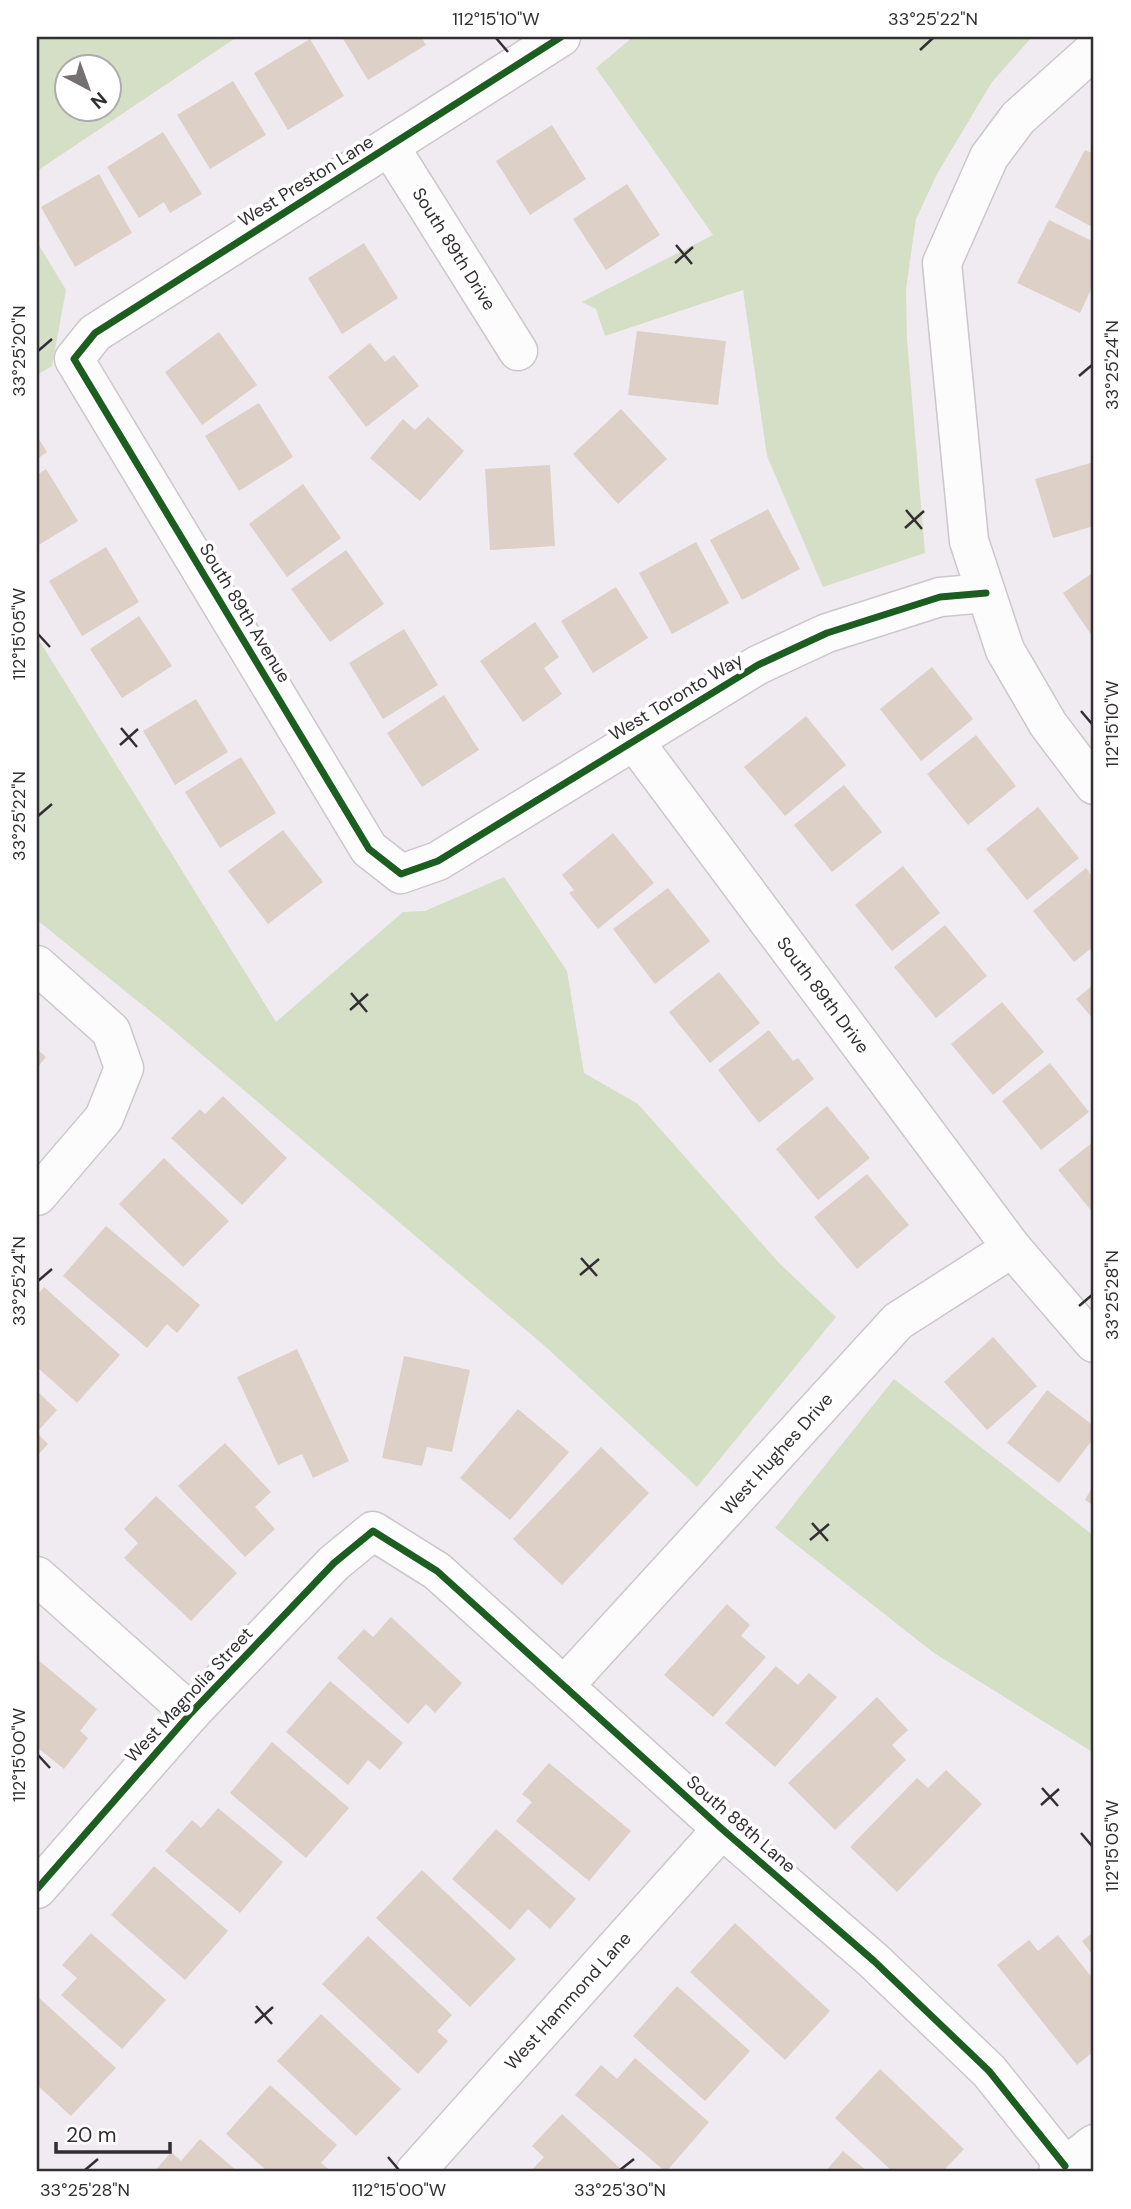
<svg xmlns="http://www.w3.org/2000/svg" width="1131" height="2209" font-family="'DM Sans',sans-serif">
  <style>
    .green { fill: #d4dfc6; fill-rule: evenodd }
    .building { fill: #ddd0c6 }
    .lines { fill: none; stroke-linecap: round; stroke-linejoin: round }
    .minor-casing { stroke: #cbc7cb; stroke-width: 41 }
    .minor { stroke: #fdfcfd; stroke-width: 38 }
    .cycleway-casing { stroke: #fff; stroke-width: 11 }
    .cycleway { stroke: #1b5e20; stroke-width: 7 }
    .ticks { fill: none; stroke: #322e32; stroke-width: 2.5 }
    .labels { text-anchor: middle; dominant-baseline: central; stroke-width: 7; stroke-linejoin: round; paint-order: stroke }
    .street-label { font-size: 18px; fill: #322e32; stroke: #fff }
    .neatline { fill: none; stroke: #322e32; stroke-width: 2.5 }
    .ticks-label { font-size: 18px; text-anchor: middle; fill: #322e32 }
  </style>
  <rect width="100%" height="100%" fill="#f0ebf0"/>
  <g class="green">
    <path d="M37,37h200l-200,134zM108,66v42h-42v-42z"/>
    <path d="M633,37h399l-40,45 -55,92 -21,45 -10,70 1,50 18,214 -102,34 -56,-131 -24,-166 -138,46 -9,-27 -14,-7 131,-67 -117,-167z"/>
    <path d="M37,242l29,48 -14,76 -15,9z"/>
    <path d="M37,637l239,385 127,-110 22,-1 79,-34 63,94 17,102 54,31 141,159 57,54 -139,170 -150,-139 -381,-324 -129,-104z"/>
    <path d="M894,1379l200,157v217l-160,-100 -159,-125z"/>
  </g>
  <g class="building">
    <path d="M342,37h79l5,8 -58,35z"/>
    <path d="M310,39l34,57 -56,34 -34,-57z"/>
    <path d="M233,81l33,54 -56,34 -33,-54z"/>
    <path d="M552,125l34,54 -56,36 -34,-54z"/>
    <path d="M163,132l39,62 -32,19 -6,-11 -25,16 -32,-51z"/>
    <path d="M1085,150l9,4v74l-39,-21z"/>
    <path d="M99,174l33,59 -57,34 -34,-60z"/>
    <path d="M627,184l33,51 -54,35 -33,-51z"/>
    <path d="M1049,220l45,22v41l-14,30 -63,-30z"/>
    <path d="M364,243l34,55 -56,36 -34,-56z"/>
    <path d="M637,331l89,10 -8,64 -90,-10z"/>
    <path d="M219,332l38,53 -55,40 -37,-53z"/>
    <path d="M370,343l15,19 9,-7 25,31 -53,41 -38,-50z"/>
    <path d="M259,403l34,54 -54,34 -34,-55z"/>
    <path d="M621,409l46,50 -49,45 -45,-50z"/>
    <path d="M428,417l36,34 -44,50 -50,-43 33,-39 12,11z"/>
    <path d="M37,436l10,16 -10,7z"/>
    <path d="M1094,462v64l-41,12 -18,-59z"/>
    <path d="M550,465l5,81 -65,4 -5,-81z"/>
    <path d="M46,469l32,52 -41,25v-71z"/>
    <path d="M303,484l38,54 -54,39 -38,-53z"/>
    <path d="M768,509l32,60 -58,31 -32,-60z"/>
    <path d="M696,542l33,61 -57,31 -33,-61z"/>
    <path d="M106,547l33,55 -57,34 -33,-55z"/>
    <path d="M346,550l38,54 -54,38 -39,-53z"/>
    <path d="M1094,572v67l-31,-46z"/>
    <path d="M616,587l32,51 -55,35 -32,-52z"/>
    <path d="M139,616l33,50 -50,32 -32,-49z"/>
    <path d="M535,622l24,35 -15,11 18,26 -39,28 -43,-61z"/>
    <path d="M404,629l34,56 -55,34 -34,-56z"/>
    <path d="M932,667l41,52 -52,42 -41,-52z"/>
    <path d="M444,695l35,55 -57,37 -35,-54z"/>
    <path d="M196,699l32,53 -53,33 -32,-54z"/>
    <path d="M806,716l40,49 -61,51 -41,-49z"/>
    <path d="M976,735l40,51 -48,39 -41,-51z"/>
    <path d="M241,757l35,56 -56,35 -35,-56z"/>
    <path d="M844,785l38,47 -50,40 -38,-47z"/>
    <path d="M1038,807l41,51 -52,42 -41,-51z"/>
    <path d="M283,830l40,52 -55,42 -40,-53z"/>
    <path d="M613,833l41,50 -56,46 -29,-36 5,-3 -12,-15z"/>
    <path d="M903,866l37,47 -48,38 -37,-46z"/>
    <path d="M1086,868l8,11v67l-20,16 -41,-51z"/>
    <path d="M668,888l42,53 -55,43 -42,-55z"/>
    <path d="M945,925l42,51 -51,42 -42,-51z"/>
    <path d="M719,972l41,51 -50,40 -41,-51z"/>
    <path d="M1094,984v36l-18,-21z"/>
    <path d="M1002,1002l42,50 -51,43 -42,-51z"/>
    <path d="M769,1030l24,31 5,-3 16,21 -55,44 -41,-53z"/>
    <path d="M37,1049l9,8 -9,11z"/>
    <path d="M1050,1063l39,49 -48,38 -39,-49z"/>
    <path d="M223,1096l64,62 -45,47 -71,-67 29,-29 5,5z"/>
    <path d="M827,1106l43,52 -52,42 -42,-51z"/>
    <path d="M1094,1141v73l-36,-44z"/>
    <path d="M164,1158l65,63 -46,46 -64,-63z"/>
    <path d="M867,1174l42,51 -52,44 -43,-52z"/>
    <path d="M106,1226l94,79 -23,28 -10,-9 -20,24 -84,-72z"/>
    <path d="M44,1287l76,68 -43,48 -40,-36v-72z"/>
    <path d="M993,1337l44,49 -50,44 -43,-48z"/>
    <path d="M297,1349l52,112 -36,17 -11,-24 -24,11 -41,-88z"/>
    <path d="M404,1356l66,14 -18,82 -25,-5 -5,19 -40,-8z"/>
    <path d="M1047,1390l47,36v12l-35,45 -52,-40z"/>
    <path d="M37,1391l20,19 -20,22z"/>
    <path d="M518,1409l51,43 -59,68 -50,-42z"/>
    <path d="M37,1433l11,11 -11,12z"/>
    <path d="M225,1443l46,49 -16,15 20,22 -30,28 -67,-71z"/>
    <path d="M601,1447l48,46 -87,92 -49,-46z"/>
    <path d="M1094,1484v22l-9,-6z"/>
    <path d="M156,1496l81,77 -46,48 -67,-63 14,-15 -14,-14z"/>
    <path d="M727,1604l23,21 -9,11 25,21 -53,60 -49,-42z"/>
    <path d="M391,1617l71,66 -27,30 -9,-9 -18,20 -71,-66 27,-29 9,8z"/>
    <path d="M37,1659l60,50 -17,22 8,7 -24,31 -27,-22z"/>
    <path d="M776,1666l22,19 11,-12 28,24 -62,70 -50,-44z"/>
    <path d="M330,1681l73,62 -23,27 -12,-10 -20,25 -62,-53z"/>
    <path d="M877,1697l31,33 -16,15 14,15 -71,70 -47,-47z"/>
    <path d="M272,1742l77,66 -43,50 -76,-65z"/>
    <path d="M549,1763l82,68 -42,50 -73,-60 16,-19 -10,-8z"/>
    <path d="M946,1770l36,34 -85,88 -47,-45 67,-69 11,10z"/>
    <path d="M218,1808l65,54 -43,51 -75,-62 27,-31 9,8z"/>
    <path d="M496,1829l80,70 -26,30 -22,-20 -18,21 -58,-51z"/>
    <path d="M154,1866l74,65 -43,49 -74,-65z"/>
    <path d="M422,1870l94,89 -46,48 -94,-89z"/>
    <path d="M735,1923l95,88 -45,49 -95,-88z"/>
    <path d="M1094,1932v25l-12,-16z"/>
    <path d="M91,1933l75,67 -44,49 -61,-54 16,-17 -15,-13z"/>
    <path d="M1058,1935l36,45v71l-17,14 -80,-100 32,-25 9,11z"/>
    <path d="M368,1936l84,79 -15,16 11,10 -30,33 -96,-90z"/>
    <path d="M677,1986l73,65 -45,50 -72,-65z"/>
    <path d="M37,1996l79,72 -45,48 -34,-31z"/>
    <path d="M321,2014l80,75 -45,47 -79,-75z"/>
    <path d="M635,2058l74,64 -43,50 -91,-77 26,-30 16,14z"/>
    <path d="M880,2069l84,80 -22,23h-49l-58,-54z"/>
    <path d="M270,2085l67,60 -16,18 11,9h-64l-42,-38z"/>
    <path d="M562,2114l62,58h-94l14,-15 -12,-11z"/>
    <path d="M200,2139l38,33h-84l17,-20 10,9z"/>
    <path d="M843,2151l25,21h-43z"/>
  </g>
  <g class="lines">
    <g class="minor-casing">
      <g id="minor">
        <path d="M561,37l-466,296 -21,26 295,490 32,25 37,-13 320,-196 69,-32 113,-36 46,-4"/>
        <path d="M1094,50l-76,68 -29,39 -47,106 27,278 36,109 43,74 46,61"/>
        <path d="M390,147l128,204"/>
        <path d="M634,741l378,507 82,95"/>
        <path d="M37,965l74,66 13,37 -20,50 -67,78"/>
        <path d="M37,1576l154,137"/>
        <path d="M564,1686l334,-365 114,-73"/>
        <path d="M37,1889l154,-176 143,-150 39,-32 64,40 285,258 152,132 115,110 76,95"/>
        <path d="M415,2172l307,-343"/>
        <path d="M1058,2172l36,-28"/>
      </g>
    </g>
    <use href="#minor" class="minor"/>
    <g class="cycleway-casing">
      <g id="cycleway">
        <path d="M561,37l-466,296 -21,26 295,490 32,25 37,-13 320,-196 69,-32 113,-36 46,-4"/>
        <path d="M37,1889l154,-176 143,-150 39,-32 64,40 285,258 152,132 115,110 76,95"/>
      </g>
    </g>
    <use href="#cycleway" class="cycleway"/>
  </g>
  <path class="ticks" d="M496,38l12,14M920,50l13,-12M676,245l16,19M675,263l18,-16M38,351l14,-12M1079,376l13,-11M906,510l16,19M905,528l19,-17M38,634l12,13M1081,711l11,13M121,728l16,19M120,745l18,-16M38,816l14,-12M351,993l16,19M350,1010l18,-16M581,1258l16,18M580,1275l19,-16M38,1281l14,-12M1079,1306l13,-11M812,1523l16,18M810,1540l19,-16M38,1755l12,13M1042,1788l16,18M1041,1805l18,-16M1081,1833l11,13M256,2006l16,18M255,2023l18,-16M388,2157l11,13M85,2170l13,-11M620,2170l14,-11"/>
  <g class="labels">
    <g class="street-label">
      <text transform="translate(306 181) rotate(-32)">West Preston Lane</text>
      <text transform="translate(454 249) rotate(58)">South 89th Drive</text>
      <text transform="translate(245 613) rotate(59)">South 89th Avenue</text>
      <text transform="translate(676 697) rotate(-31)">West Toronto Way</text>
      <text transform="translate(823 995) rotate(53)">South 89th Drive</text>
      <text transform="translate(777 1454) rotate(-48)">West Hughes Drive</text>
      <text transform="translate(189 1695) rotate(-47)">West Magnolia Street</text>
      <text transform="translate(741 1824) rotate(41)">South 88th Lane</text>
      <text transform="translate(568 2001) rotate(-48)">West Hammond Lane</text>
    </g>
  </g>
  <rect width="1131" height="2209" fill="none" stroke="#ffffff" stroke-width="77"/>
  <g transform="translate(88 88) rotate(139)"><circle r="33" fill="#ffffff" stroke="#adabad" stroke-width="2"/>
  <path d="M0-5L12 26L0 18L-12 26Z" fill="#747074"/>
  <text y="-10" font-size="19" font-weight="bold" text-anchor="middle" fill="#322e32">N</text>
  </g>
  <path d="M56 2142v10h114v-10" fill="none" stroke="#322e32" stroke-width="3.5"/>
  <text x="66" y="2142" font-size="21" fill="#322e32" stroke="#ffffff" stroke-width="5" paint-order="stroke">20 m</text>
  <rect x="38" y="38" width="1054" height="2132" class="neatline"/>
  <g class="ticks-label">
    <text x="496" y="25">112°15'10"W</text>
    <text x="933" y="25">33°25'22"N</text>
    <text transform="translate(19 351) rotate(-90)" y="6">33°25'20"N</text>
    <text transform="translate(1112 365) rotate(-90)" y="6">33°25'24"N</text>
    <text transform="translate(19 634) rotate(-90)" y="6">112°15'05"W</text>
    <text transform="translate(1112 724) rotate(-90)" y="6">112°15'10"W</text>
    <text transform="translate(19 816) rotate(-90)" y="6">33°25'22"N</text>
    <text transform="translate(19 1281) rotate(-90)" y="6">33°25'24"N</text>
    <text transform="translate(1112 1295) rotate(-90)" y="6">33°25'28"N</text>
    <text transform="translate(19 1755) rotate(-90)" y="6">112°15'00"W</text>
    <text transform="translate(1112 1846) rotate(-90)" y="6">112°15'05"W</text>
    <text x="85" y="2196">33°25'28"N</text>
    <text x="399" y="2196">112°15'00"W</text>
    <text x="620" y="2196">33°25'30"N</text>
  </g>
</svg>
